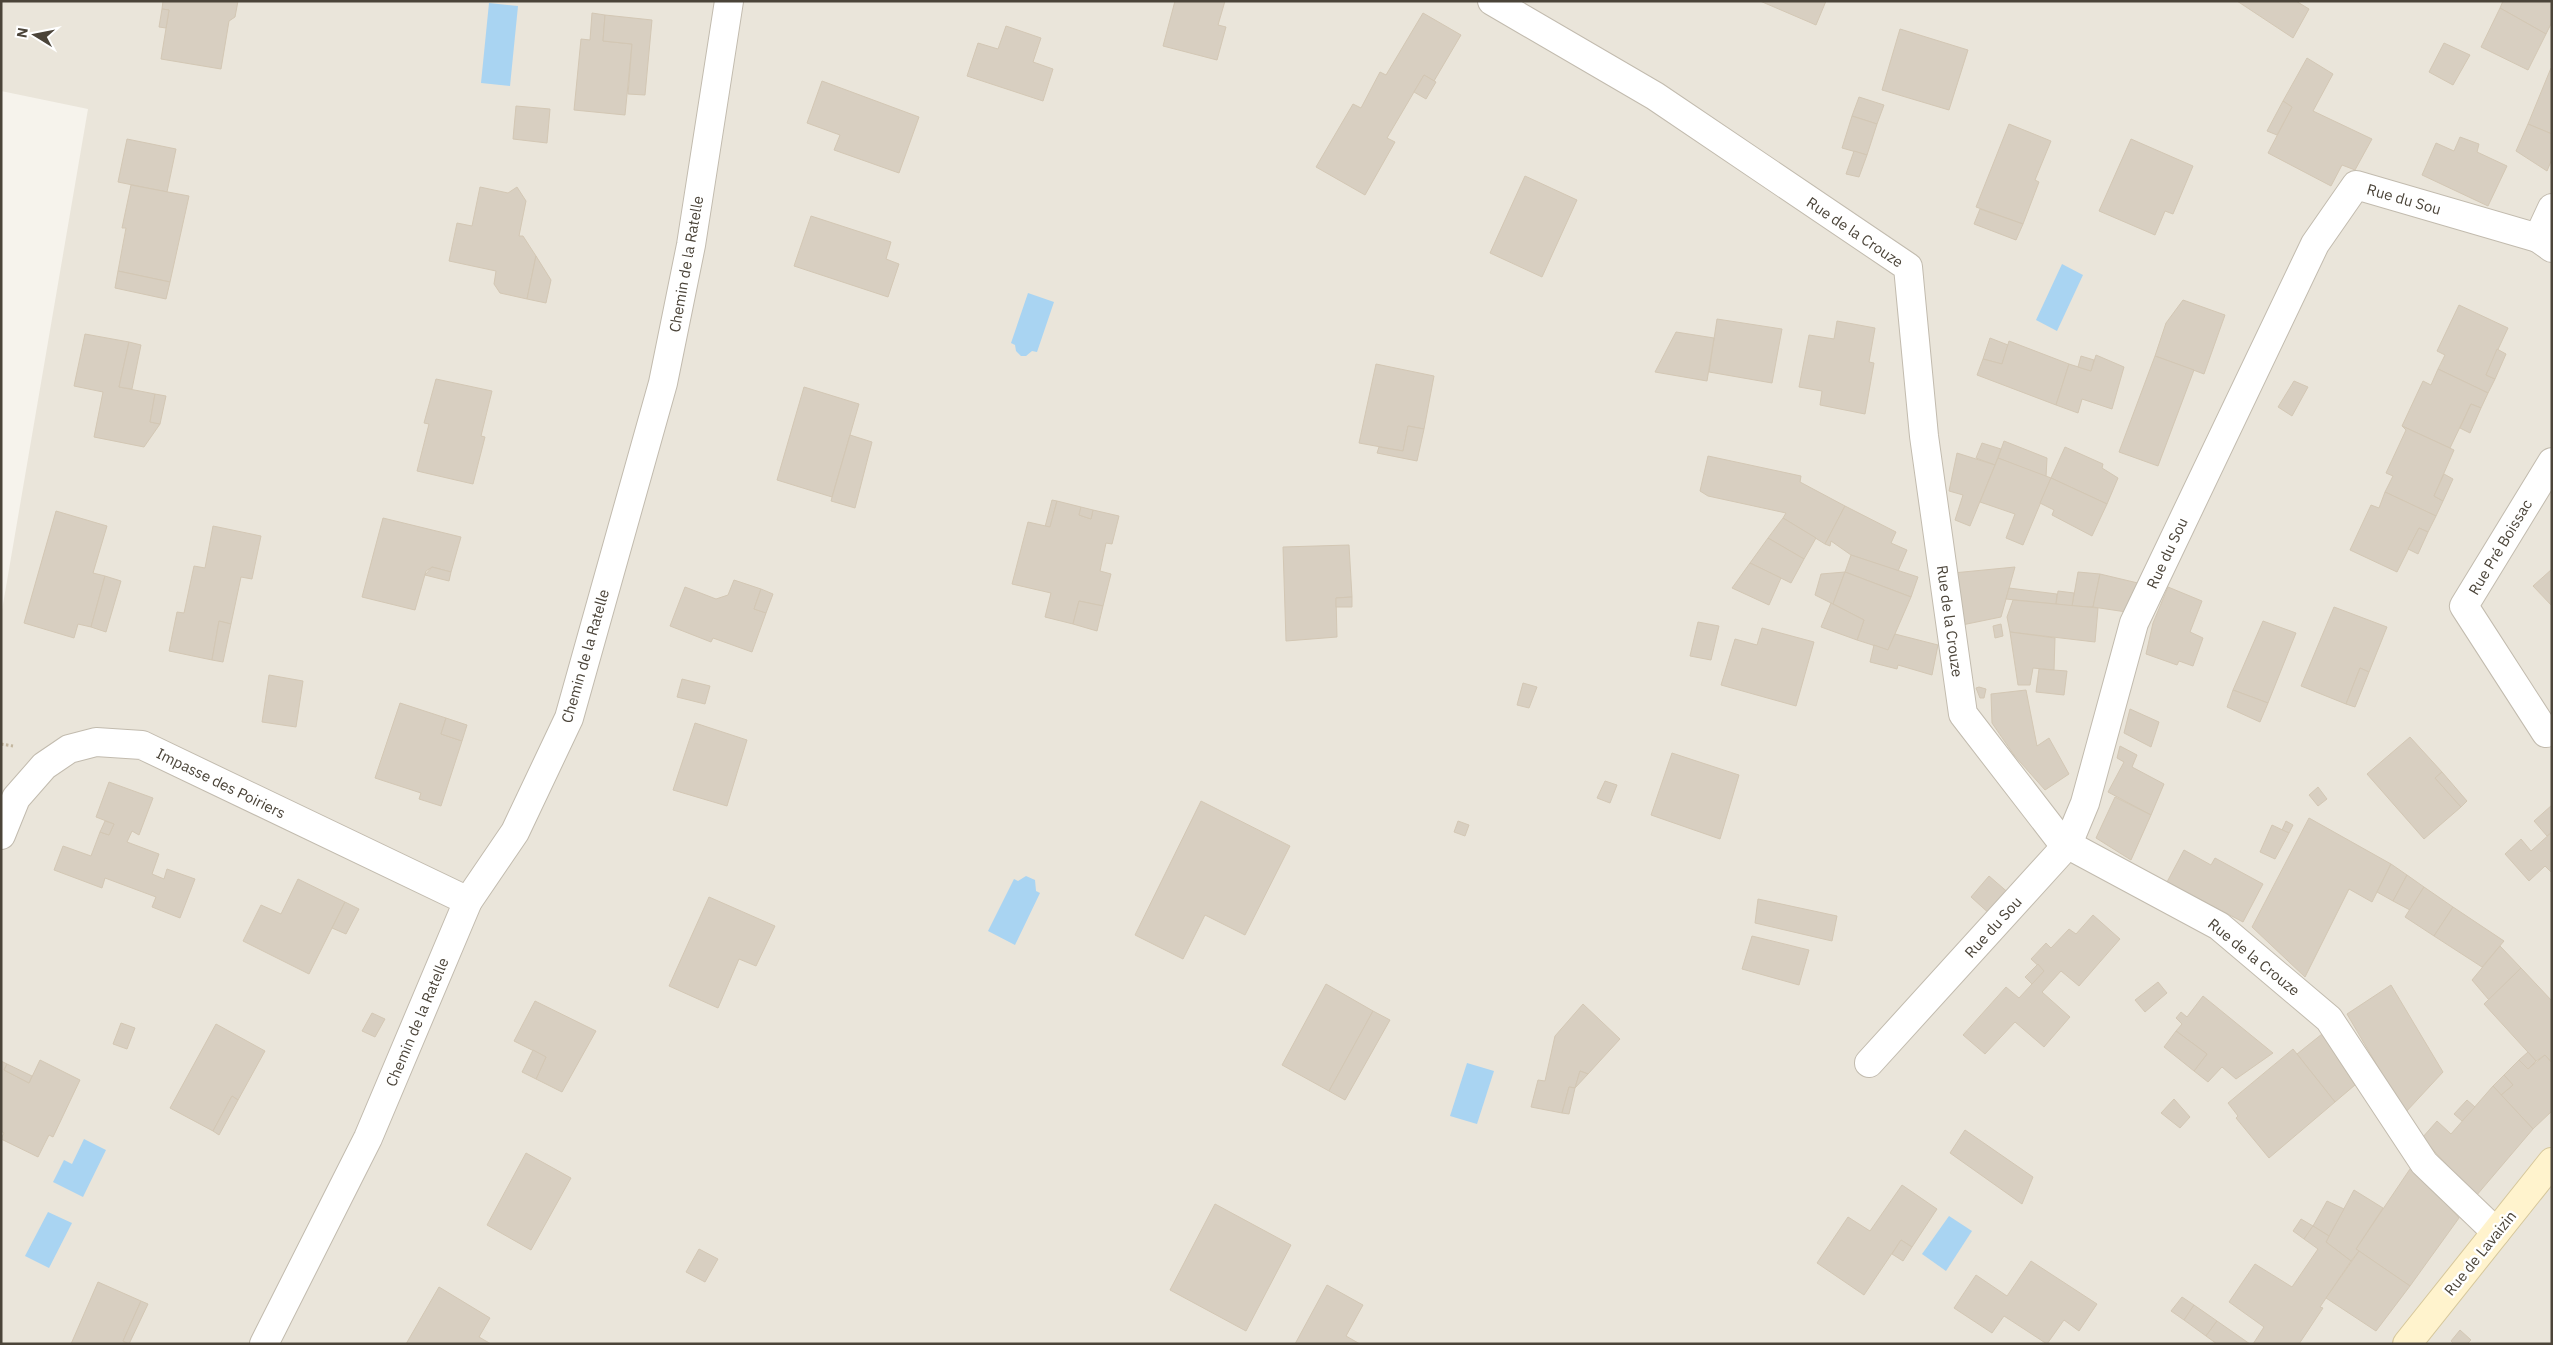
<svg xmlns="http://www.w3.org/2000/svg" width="2553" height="1345" font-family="'IBM Plex Sans',sans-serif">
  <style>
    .residential { fill: #eae5da }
    .water { fill: #a9d4f2 }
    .building { fill: #d8cfc1; stroke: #d3c7b4 }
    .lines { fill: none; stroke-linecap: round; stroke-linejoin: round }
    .minor-casing { stroke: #c2bbae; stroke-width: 30 }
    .secondary-casing { stroke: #d6c79b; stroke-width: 30 }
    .path { stroke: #c4b79f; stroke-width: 3; stroke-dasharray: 2.5 2.5; stroke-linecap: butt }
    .minor { stroke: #fff; stroke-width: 28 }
    .secondary { stroke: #fff3cd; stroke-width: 28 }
    .labels { text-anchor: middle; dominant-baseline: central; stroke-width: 5; stroke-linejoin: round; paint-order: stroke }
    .street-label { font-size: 15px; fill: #4b4439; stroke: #fff }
  </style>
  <rect width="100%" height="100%" fill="#f6f3ec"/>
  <path class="residential" d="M1,1h2551v1343h-2551v-728l87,-507 -87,-18z"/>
  <g class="water">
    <path d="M489,3l29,3 -8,80 -29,-3z"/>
    <path d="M2062,264l21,11 -26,56 -21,-11z"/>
    <path d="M1028,293l26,9 -17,50 -5,-1 -6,5h-5l-5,-5 -1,-6 -4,-2z"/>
    <path d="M1026,876l9,4 1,11 4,2 -25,52 -27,-14 26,-52 4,2z"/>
    <path d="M1467,1063l27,8 -17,53 -27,-8z"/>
    <path d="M84,1139l22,11 -23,47 -30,-15 11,-22 8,4z"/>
    <path d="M48,1212l24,11 -23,45 -24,-12z"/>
    <path d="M1949,1216l23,15 -26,40 -24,-17z"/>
  </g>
  <g class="building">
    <path d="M163,1h75l-3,16 -6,4 -8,48 -60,-10 8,-49 -7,-1z"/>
    <path d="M1175,1h50l-7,24 8,2 -9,33 -54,-14z"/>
    <path d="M1760,1h66l-10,24z"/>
    <path d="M2237,1h59l13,8 -16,29z"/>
    <path d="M2503,1h49v21l-6,12 -46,-26z"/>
    <path d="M2500,8l46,26 -18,36 -47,-23z"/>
    <path d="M162,9l7,1 -3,18 -7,-1z"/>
    <path d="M592,13l13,2 -2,26 29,3 -7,71 -51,-5 7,-71 9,1z"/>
    <path d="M1423,13l38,22 -27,46 -10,-6 -37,63 8,4 -30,53 -49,-28 37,-63 8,4 19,-36 6,3z"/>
    <path d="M605,15l47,5 -7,75 -17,-1 4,-50 -29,-3z"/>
    <path d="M1006,26l35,12 -8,24 20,7 -10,32 -76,-25 11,-33 20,6z"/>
    <path d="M1900,29l68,21 -19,60 -67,-20z"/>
    <path d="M2444,43l26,12 -17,30 -24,-13z"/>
    <path d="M2307,58l26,16 -20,37 59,28 -17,31 -13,-5 -11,21 -63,-33 24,-46 -9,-6z"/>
    <path d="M2551,68h1v66l-24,-10z"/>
    <path d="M1424,75l12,7 -10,17 -12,-7z"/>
    <path d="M822,81l97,36 -20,56 -65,-23 6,-15 -33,-12z"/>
    <path d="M1859,97l25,8 -7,19 -25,-8z"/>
    <path d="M2283,101l9,6 -15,28 -10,-4z"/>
    <path d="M516,106l34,3 -3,34 -34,-4z"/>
    <path d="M1852,116l25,8 -10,31 -25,-7z"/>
    <path d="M2009,124l42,17 -16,39 4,2 -16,42 -47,-17z"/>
    <path d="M2528,124l24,10v25l-5,12 -31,-20z"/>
    <path d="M2460,137l19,7 -2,8 30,14 -19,40 -66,-31 14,-32 18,8z"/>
    <path d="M127,139l49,10 -9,43 -49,-10z"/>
    <path d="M2131,139l62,27 -20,48 -8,-3 -10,24 -56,-24z"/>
    <path d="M1854,151l13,4 -8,22 -13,-3z"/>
    <path d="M1525,176l52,24 -35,77 -52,-24z"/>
    <path d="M131,185l58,11 -19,86 -52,-11 8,-43h-4z"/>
    <path d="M480,187l28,6 9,-6 9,14 -7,35h4l13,20 -9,43 -27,-6 -6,-9 2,-13 -47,-10 8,-38 15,3z"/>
    <path d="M1980,209l43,15 -7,16 -42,-16z"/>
    <path d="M811,216l80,26 -5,17 13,5 -11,33 -94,-31z"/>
    <path d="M536,256l15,24 -5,23 -19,-4z"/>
    <path d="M118,271l52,11 -4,17 -51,-11z"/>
    <path d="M2183,300l42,15 -21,59 -49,-18 11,-33z"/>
    <path d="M2459,305l49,23 -22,47 9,4 -7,14 -50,-24 7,-14 -8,-4z"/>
    <path d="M1717,319l65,10 -10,54 -63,-11z"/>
    <path d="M1837,321l38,7 -6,34 5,1 -9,51 -45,-9 2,-14 -23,-4 10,-52 25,4z"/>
    <path d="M1676,332l38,6 -7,43 -52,-9z"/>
    <path d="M85,334l44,8 -10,45 36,7 -5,28 10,2 -16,23 -50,-10 9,-45 -29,-6z"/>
    <path d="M1990,338l18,7 -6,19 -19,-5z"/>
    <path d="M2009,341l60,23 -13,41 -79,-30 6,-16 19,5z"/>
    <path d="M129,342l12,3 -9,44 -13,-2z"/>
    <path d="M2497,349l9,5 -11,25 -9,-4z"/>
    <path d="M2096,355l28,12 -12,42 -30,-10 -4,14 -22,-8 13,-41 22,7z"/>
    <path d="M2081,356l13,4 -3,11 -13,-4z"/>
    <path d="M2155,356l39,14 -36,96 -39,-14z"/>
    <path d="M1376,364l58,12 -10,53 -16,-3 -5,25 -44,-8z"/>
    <path d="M2438,369l50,24 -7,15 -10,-4 -21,44 -48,-22 21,-45 8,4z"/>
    <path d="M436,379l56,12 -11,45 4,1 -12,47 -56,-13 12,-47 -5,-1z"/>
    <path d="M2294,381l14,6 -16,29 -14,-9z"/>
    <path d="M804,387l55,17 -27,93 -55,-17z"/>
    <path d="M155,394l11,2 -6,28 -10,-2z"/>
    <path d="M2471,404l10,4 -11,25 -10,-5z"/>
    <path d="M1408,426l16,3 -7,32 -40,-8 2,-6 24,4z"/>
    <path d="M2402,426l52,24 -20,46 9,5 -7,15 -51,-24 8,-16 -7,-3 20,-43z"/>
    <path d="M850,435l22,7 -17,66 -24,-7z"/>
    <path d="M2004,441l43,17 -1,19 -48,-19z"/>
    <path d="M1982,443l19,6 -6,16 -19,-7z"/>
    <path d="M2065,447l38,17 -1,4 16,10 -11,26 -56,-26z"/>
    <path d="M1957,453l38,12 -25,61 -15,-6 8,-25 -14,-4z"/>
    <path d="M1708,456l93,20 -1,6 45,24 -20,38 -42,-26 3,-5 -78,-17 -8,-5z"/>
    <path d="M1998,458l53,20 -28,67 -17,-7 9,-24 -35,-12z"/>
    <path d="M2444,474l9,5 -10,22 -9,-5z"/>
    <path d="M2051,478l56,26 -15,32 -40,-21 2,-5 -14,-7z"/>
    <path d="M2385,492l51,24 -8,16 -9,-4 -22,44 -47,-22 21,-45 8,3z"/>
    <path d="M1052,500l5,1 -7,26h-5z"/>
    <path d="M1057,501l24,6 -2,8 12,4 2,-9 26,6 -7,28 -6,-1 -6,28 11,3 -8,32 -24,-5 -6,23 -28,-7 6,-24 -39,-9 16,-62 22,5z"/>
    <path d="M1845,506l51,26 -5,11 16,7 -9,21 -47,-16 -20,-14 -1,5 -5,-2z"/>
    <path d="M1081,507l12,3 -2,9 -12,-4z"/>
    <path d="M56,511l51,15 -14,47 12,3 -14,51 -13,-3 -4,14 -50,-15z"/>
    <path d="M383,518l78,19 -10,35 -19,-5 -6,4 -11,39 -53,-13z"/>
    <path d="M1783,518l33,20 -12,21 -36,-21z"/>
    <path d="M213,526l48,10 -9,43 -11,-2 -10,47 -12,-3 -7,39 -43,-9 8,-39 7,1 10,-47 11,2z"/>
    <path d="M2419,528l9,4 -10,22 -10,-5z"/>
    <path d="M1768,538l36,21 -13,24 -41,-20z"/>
    <path d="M1349,545l3,52 -16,1 1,39 -51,4 -3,-94z"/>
    <path d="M1851,555l67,22 -7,20 -66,-25z"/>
    <path d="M1750,563l31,15 -12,27 -37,-17z"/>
    <path d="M432,567l19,5 -2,9 -24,-6z"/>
    <path d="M2015,567l-14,50 -39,8 -9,-52z"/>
    <path d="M2552,569v37l-19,-20z"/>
    <path d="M1845,572l-12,32 -18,-9 6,-21z"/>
    <path d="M1845,572l66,25 -23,53 -31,-10 7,-20 -31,-16z"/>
    <path d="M2078,572l22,2 -7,33 -21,-1z"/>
    <path d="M2100,574l42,10 -9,29 -40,-6z"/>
    <path d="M105,576l16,5 -15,51 -15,-5z"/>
    <path d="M734,580l27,9 -7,20 12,4 -14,39 -39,-14 -2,4 -41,-16 15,-39 31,12 12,-4z"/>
    <path d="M2168,587l34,14 -12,31 13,6 -10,28 -14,-5 -2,4 -31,-11 7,-31z"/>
    <path d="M2009,588l48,6 -1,10 -50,-5z"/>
    <path d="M761,589l12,5 -7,19 -12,-4z"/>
    <path d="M2058,591l16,2 -2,13 -16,-2z"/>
    <path d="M1352,597v10h-16v-9z"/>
    <path d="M2013,600l85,8 -3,34 -85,-10 -3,-15z"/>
    <path d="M1079,601l24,5 -6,25 -24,-7z"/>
    <path d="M1831,603l33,17 -7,20 -36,-13z"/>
    <path d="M2334,607l53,20 -18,45 -9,-4 -14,36 -45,-18z"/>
    <path d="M219,621l12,3 -8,38 -11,-2z"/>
    <path d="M2263,621l33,12 -28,70 -35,-13z"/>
    <path d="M1698,622l21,4 -8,34 -21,-4z"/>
    <path d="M2001,624l2,12 -8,2 -2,-12z"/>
    <path d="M1762,628l52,14 -18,64 -75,-21 14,-46 22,6z"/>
    <path d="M2010,632l45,6 -1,32 -21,-2 -3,17h-12z"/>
    <path d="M1895,634l43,11 -6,30 -34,-10 -1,4 -27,-7 4,-17 14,5z"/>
    <path d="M2360,668l9,4 -14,35 -9,-3z"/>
    <path d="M2039,669l28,2 -3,24 -28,-3z"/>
    <path d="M269,675l34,6 -7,46 -34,-5z"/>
    <path d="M682,679l28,7 -5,18 -28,-7z"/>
    <path d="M1523,683l14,4 -8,21 -12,-3z"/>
    <path d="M1979,687l7,2 -2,9h-4l-4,-10z"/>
    <path d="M2026,690l11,56 12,-8 20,36 -24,16 -31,-35 -22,-32 -1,-29z"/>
    <path d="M2233,690l35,13 -8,19 -33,-15z"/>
    <path d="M400,703l46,15 -5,16 21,7 -21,65 -22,-7 2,-6 -46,-15z"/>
    <path d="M2130,709l29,13 -8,25 -27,-14z"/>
    <path d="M446,718l21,7 -5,16 -21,-7z"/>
    <path d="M695,723l52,17 -20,66 -54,-16z"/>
    <path d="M2410,737l32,35 -7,6 26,29 -37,32 -57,-65z"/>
    <path d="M2120,746l17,9 -5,12 32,17 -13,31 -43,-23 16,-30 -7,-4z"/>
    <path d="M1672,753l67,22 -19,64 -69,-24z"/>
    <path d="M2442,772l25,29 -6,6 -26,-29z"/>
    <path d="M1605,781l12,4 -7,18 -13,-5z"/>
    <path d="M109,782l44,16 -14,37 -7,-4 -5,11 32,12 -7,20 12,5 3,-10 28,10 -15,39 -28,-11 4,-10 -51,-19 -3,10 -48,-18 9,-24 28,10 9,-24 9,3 5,-11 -18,-7z"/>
    <path d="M2318,787l9,12 -9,7 -9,-11z"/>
    <path d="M2115,797l36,18 -20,45 -35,-22z"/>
    <path d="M1201,801l89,45 -45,89 -40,-20 -22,44 -48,-24z"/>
    <path d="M2552,805v27l-5,4 -13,-15z"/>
    <path d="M2309,818l82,46 -19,38 -23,-13 -44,88 -53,-50z"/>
    <path d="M105,821l9,3 -5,11 -9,-3z"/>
    <path d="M1458,821l11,4 -4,11 -11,-4z"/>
    <path d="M2286,821l7,4 -4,8 -7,-3z"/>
    <path d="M2272,825l17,8 -14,26 -15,-7z"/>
    <path d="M2552,832v41l-7,-7 -16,15 -24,-27 16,-15 10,12z"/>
    <path d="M2184,850l27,15 4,-7 48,26 -20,38 -76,-40z"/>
    <path d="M2391,864l16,11 -14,26 -16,-9z"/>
    <path d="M2407,875l17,12 -14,23 -17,-9z"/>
    <path d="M1989,876l22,19 -19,21 -21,-19z"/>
    <path d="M298,879l47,23 -36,72 -66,-33 18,-36 20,9z"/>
    <path d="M2424,887l29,20 -19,29 -29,-19z"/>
    <path d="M709,897l66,29 -19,40 -17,-7 -21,49 -49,-22z"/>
    <path d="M1758,899l79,17 -5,25 -77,-18z"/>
    <path d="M345,902l14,7 -13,25 -14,-6z"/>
    <path d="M2453,907l51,34 -22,26 -48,-31z"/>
    <path d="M2093,915l27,24 -41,47 -18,-15 -19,21 28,25 -26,30 -29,-25 -30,32 -22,-19 43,-48 13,11 25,-27 -13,-12 15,-16 5,5 18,-19 7,5z"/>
    <path d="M1752,936l57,14 -10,35 -57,-16z"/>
    <path d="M2500,946l21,22 -32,32 -17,-20z"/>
    <path d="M2038,964l6,7 -12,13 -7,-7z"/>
    <path d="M2521,968l31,33v62l-7,-8 -9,6 -52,-57z"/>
    <path d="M2158,982l9,11 -22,19 -10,-12z"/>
    <path d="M1326,984l47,27 -44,80 -47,-26z"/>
    <path d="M2391,985l52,87 -38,41 -58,-99z"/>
    <path d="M2203,996l70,57 -37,26 -14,-12 -14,15 -14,-11 13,-17 -31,-23 6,-7 -6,-6 5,-6 6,5z"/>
    <path d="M535,1001l61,30 -34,61 -26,-13 10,-22 -32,-16z"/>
    <path d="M1583,1004l37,35 -32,35 -8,-3 -5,17 -6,-1 -7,26 -31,-6 7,-27 7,1 10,-45z"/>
    <path d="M1373,1011l17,9 -45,80 -16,-9z"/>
    <path d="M372,1013l13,6 -10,18 -13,-6z"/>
    <path d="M121,1023l14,5 -8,21 -14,-5z"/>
    <path d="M216,1024l49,27 -27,49 -6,-4 -19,35 -43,-23z"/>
    <path d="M2176,1031l31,23 -13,17 -30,-24z"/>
    <path d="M2322,1034l33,51 -20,17 -38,-48z"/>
    <path d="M2293,1049l42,53 -66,56 -33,-40 2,-2 -10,-13z"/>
    <path d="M533,1050l13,7 -10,22 -14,-7z"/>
    <path d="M2528,1052l8,9 -8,8 -9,-9z"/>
    <path d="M2545,1055l7,8v48l-19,18 -32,-34 12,-10 -9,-10 15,-15 9,9z"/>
    <path d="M40,1060l40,20 -27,57 -4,-2 -11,22 -37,-18 3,-6 -3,-2v-70l6,3 -3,6 25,13z"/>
    <path d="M7,1064l25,12 -3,7 -25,-13z"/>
    <path d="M1580,1071l8,3 -13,14z"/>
    <path d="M2504,1075l9,10 -12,10 -8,-9z"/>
    <path d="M2493,1086l40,43 -57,67 -54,-58 15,-17 14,13z"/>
    <path d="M1569,1087l6,1 -6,26 -7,-1z"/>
    <path d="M232,1096l6,4 -19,35 -6,-4z"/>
    <path d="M2174,1099l16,18 -10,11 -19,-15z"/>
    <path d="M2467,1100l8,7 -13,14 -8,-7z"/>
    <path d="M1965,1130l68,47 -11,27 -72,-51z"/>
    <path d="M526,1153l45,25 -40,72 -44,-25z"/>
    <path d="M2412,1166l47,52 -49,68 -54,-37z"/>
    <path d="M1902,1185l35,24 -25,38 -11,-7 -37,55 -47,-32 31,-46 22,14z"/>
    <path d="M2354,1190l29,18 -27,41 3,2 -8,10 -25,-19z"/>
    <path d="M2327,1201l17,8 -15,27 -16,-10z"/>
    <path d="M1215,1204l76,41 -45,86 -76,-41z"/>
    <path d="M2301,1219l12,7 -9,13 -11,-8z"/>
    <path d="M2313,1226l16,10 -3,6 25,19 -31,46 3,1 -24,36h-46l11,-17 -35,-25 26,-38 37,23 26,-38 -14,-10z"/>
    <path d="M1901,1240l11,7 -9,14 -11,-7z"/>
    <path d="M699,1249l19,10 -13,23 -19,-10z"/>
    <path d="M2359,1251l51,35 -34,45 -50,-33z"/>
    <path d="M2031,1261l66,43 -18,27 -15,-11 -17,24 -43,-28 -12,17 -38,-25 22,-33 31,21z"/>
    <path d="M98,1282l43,19 -18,40 6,3h-58z"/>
    <path d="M1327,1285l36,20 -17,31 14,8h-65z"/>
    <path d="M439,1287l51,31 -11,19 12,7h-85z"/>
    <path d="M2182,1297l12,8 -10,15 -13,-9z"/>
    <path d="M141,1301l7,3 -19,40 -6,-3z"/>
    <path d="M2194,1305l23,16 -11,15 -22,-16z"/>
    <path d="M2217,1321l33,23h-33l-11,-8z"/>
    <path d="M2460,1330l11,10 -4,4h-13l-3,-3z"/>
  </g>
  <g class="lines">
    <g class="minor-casing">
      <g id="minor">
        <path d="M1492,1l163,95 253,171 16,169 39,278 98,127 158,85 110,93 95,144 72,69"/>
        <path d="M2552,208l-14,30 14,10"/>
        <path d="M2546,733l-82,-127 88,-144"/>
        <path d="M1,835l15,-37 28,-32 25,-17 27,-7 46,3 326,156"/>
        <path d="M1869,1063l199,-219 17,-41 49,-180 181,-379 41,-59 182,53"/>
        <path d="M264,1344l104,-206 100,-237 47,-69 54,-114 94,-335 28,-138 38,-244"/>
      </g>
    </g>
    <g class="secondary-casing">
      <path id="secondary" d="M2407,1344l145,-182"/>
    </g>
    <path class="path" d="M1,744l12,2"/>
    <use href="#minor" class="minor"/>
    <use href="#secondary" class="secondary"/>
  </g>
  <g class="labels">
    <g class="street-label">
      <text transform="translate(2404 199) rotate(16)">Rue du Sou</text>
      <text transform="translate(1855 232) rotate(34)">Rue de la Crouze</text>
      <text transform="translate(686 264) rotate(-80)">Chemin de la Ratelle</text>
      <text transform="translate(2500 547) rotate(-59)">Rue Pré Boissac</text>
      <text transform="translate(2167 553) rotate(-65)">Rue du Sou</text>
      <text transform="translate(1950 621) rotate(82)">Rue de la Crouze</text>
      <text transform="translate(585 656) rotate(-74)">Chemin de la Ratelle</text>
      <text transform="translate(221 783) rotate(26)">Impasse des Poiriers</text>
      <text transform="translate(1993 927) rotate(-48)">Rue du Sou</text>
      <text transform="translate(2254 957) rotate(39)">Rue de la Crouze</text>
      <text transform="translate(417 1022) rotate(-67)">Chemin de la Ratelle</text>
      <text transform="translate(2480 1253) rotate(-51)">Rue de Lavaizin</text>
    </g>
  </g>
  <rect width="2553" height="1345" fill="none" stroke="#4b4439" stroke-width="5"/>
  <g transform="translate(35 35) rotate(280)" stroke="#ffffff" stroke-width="4" paint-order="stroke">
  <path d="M0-4L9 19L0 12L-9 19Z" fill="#4b4439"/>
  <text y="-8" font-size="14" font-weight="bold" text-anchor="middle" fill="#4b4439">N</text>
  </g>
</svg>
